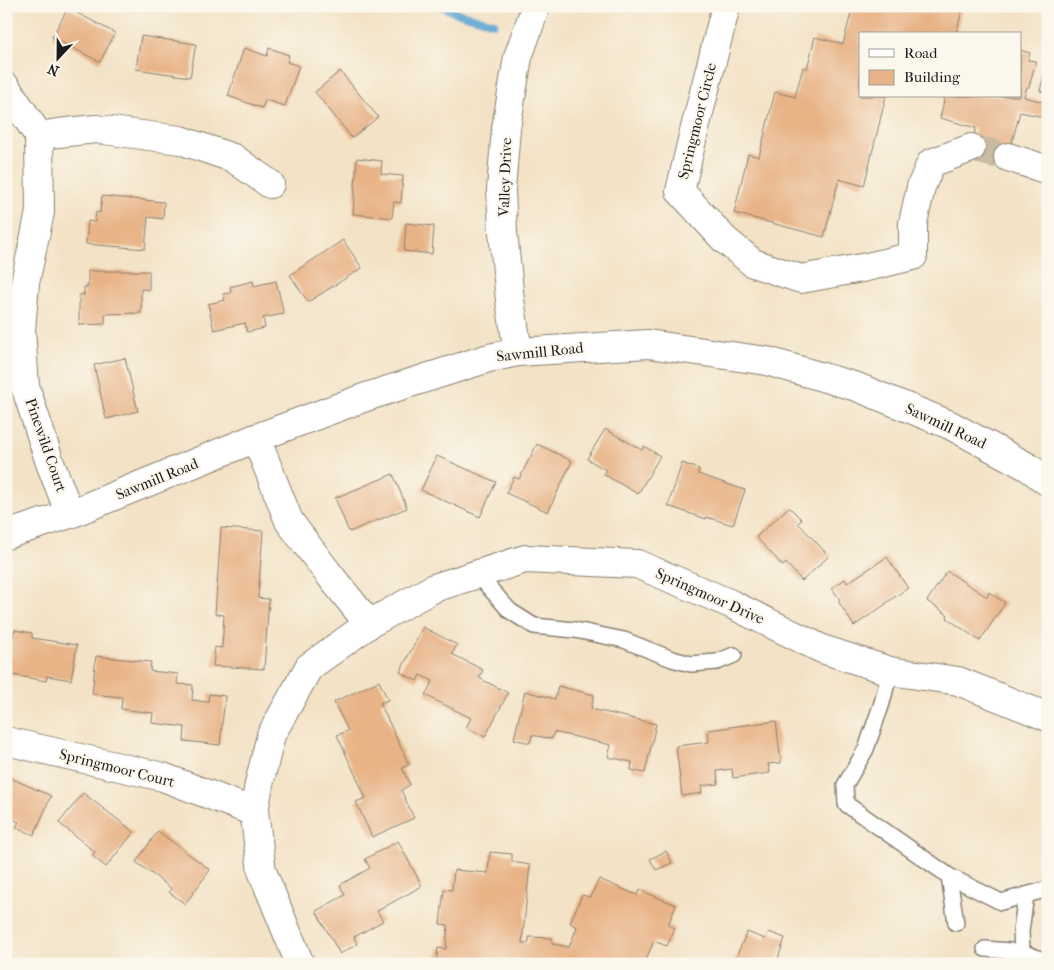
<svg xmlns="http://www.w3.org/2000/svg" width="1054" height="970" font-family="'IM FELL French Canon',serif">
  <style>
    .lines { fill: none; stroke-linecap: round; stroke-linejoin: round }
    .stream { stroke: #5aa3d1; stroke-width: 8 }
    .building { fill: #e8b386 }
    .minor-tunnel { stroke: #c8baa3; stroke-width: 28; stroke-dasharray: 28 14; stroke-linecap: butt }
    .service-casing { stroke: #887f70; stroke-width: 18 }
    .minor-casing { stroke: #887f70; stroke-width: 30 }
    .tertiary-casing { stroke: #887f70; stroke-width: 30 }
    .service { stroke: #fff; stroke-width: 15 }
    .minor { stroke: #fff; stroke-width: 28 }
    .tertiary { stroke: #fff; stroke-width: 28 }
    .labels { text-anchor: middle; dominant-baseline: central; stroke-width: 4.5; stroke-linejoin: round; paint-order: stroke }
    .street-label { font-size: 15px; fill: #1c1c1c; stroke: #fbf7ec }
  </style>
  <rect width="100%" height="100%" fill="#fbf7ec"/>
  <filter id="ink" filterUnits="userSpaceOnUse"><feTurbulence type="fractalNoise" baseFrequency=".02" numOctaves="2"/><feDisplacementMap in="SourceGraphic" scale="10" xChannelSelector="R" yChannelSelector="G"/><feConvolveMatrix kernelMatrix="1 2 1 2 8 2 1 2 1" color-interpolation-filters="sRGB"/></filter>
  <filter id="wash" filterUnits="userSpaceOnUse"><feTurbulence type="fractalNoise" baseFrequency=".0096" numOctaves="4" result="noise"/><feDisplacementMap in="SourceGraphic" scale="20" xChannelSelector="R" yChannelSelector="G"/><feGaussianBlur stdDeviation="1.12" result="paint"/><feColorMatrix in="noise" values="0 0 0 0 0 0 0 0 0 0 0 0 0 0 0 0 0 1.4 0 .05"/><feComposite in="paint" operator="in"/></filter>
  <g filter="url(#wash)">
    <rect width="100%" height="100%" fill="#f3e2c5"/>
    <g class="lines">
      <path class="stream" d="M441,6l13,6 40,11"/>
    </g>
    <g id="blocks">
      <g class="building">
        <path d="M853,6h110l-7,28h-96v62h26l-22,90 -25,-7 -15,58 -90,-24 14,-59 11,3 16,-65 20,5 8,-30 4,2 8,-32 28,7z"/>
        <path d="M68,8l47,25 -15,29 -48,-25z"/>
        <path d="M141,36l55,8 -6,33 -54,-8z"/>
        <path d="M244,48l23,8 2,-8 20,7 -2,7 12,4 -14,40 -20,-6 -3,8 -34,-12z"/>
        <path d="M1020,50l10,3 -2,7 8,1 -7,26h-2l-3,10 24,6v15l-28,-6 -14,52 -36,-9 6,-27 -36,-10 5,-22h75z"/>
        <path d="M1047,62h1v31l-8,-2z"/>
        <path d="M340,71l38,46 -26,21 -37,-46z"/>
        <path d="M357,158l25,3 -1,13 22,2 -2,27 -7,-1 -2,16 -39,-4z"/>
        <path d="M102,196l62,6 -1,17 -15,-2 -3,32 -59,-5 2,-23 7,1 1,-10 4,1z"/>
        <path d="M406,223l28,3 -2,28 -28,-3z"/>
        <path d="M343,240l19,28 -54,34 -18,-27z"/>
        <path d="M88,271h61v19l-8,-1v24l-36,1v10l-26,1v-30h5v-8h4z"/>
        <path d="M253,281l1,5 22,-5 8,33 -21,4 2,10 -18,4 -2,-9 -31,7 -6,-26 17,-4 -2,-6 8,-1 -1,-6z"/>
        <path d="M125,358l13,53 -32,8 -12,-54z"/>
        <path d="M605,429l37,21 2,-4 16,10 -22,38 -35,-20 3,-4 -19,-11z"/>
        <path d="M537,444l35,17 -24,51 -42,-19 8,-16 5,2z"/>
        <path d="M437,456l59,26 -16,35 -59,-27z"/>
        <path d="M682,463l17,6 -1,5 47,16 -12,35 -27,-8v2l-38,-13z"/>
        <path d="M393,474l14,34 -58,24 -14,-34z"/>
        <path d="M789,507l13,13 -4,3 31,33 -27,25 -16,-18 -3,3 -27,-29z"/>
        <path d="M221,528l42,3 -5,67 11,1 -5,70 -51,-3 2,-19 7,1 2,-33 -9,-1z"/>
        <path d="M887,557l21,31 -22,15v1l-32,22 -16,-25 2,-1 -8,-12 13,-9 2,4z"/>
        <path d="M947,571l40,26 2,-5 16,11 -25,38 -33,-23 1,-3 -21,-14z"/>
        <path d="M423,627l34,18 -5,9 31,16 -4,8 29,15 -23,44 -19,-10 5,-9 -46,-23 8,-14 -13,-6 -3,6 -17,-9z"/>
        <path d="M14,630l18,3v5l45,7 -6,35 -24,-4 -1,5 -39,-7z"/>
        <path d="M96,656l55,6 -1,9 28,3 -1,10 16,1 -1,15 16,2 1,-8 16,2 -5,49 -36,-4 1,-14 -33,-4 1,-10 -32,-4 1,-12 -30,-3z"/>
        <path d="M379,681l9,19 -8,3 29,62 -7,3 8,17 -9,5 13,28 -42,19 -16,-35 10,-4 -29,-63 11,-4 -14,-29z"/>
        <path d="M558,686l36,9 -3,14 65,15 -11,49 -14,-3 1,-8 -24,-5 3,-12 -57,-13 -2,7 -20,-4 -2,8 -16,-4 11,-48 30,8z"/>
        <path d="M776,721l5,42 -13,1 2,9 -37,5 -1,-9 -15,2 1,13 -17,2 1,7 -20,3 -6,-50 33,-4 -1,-12z"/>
        <path d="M6,776l45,20 -17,39 -18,-8 3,-5 -13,-5z"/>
        <path d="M83,793l51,39 -28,35 -14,-11 3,-4 -36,-29z"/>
        <path d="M158,831l52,39 -25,34 -16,-12 2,-4 -35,-26z"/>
        <path d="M398,841l24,45 -45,25 6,10 -29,16 3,7 -17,10 -24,-43 29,-16 -5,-10 30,-17 -5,-9z"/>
        <path d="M666,851l6,12 -16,7 -6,-11z"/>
        <path d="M490,852l22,2v8l18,3 -8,78h7v-6l23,1v6l17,3 8,-20 -7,-4 12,-28 8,2 9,-18 38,16 3,-5 36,15 -8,20 7,3 -8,18 -13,-5 -10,23h-208l2,-16 8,1 2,-24 -8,-1 4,-35 8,1 2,-20 34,3z"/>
        <path d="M747,932l18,7 4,-7 16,6 -9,26h-43z"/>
      </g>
    </g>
  </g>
  <g filter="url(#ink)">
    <use href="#blocks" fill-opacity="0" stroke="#887f70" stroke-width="1"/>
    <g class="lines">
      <path class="minor-tunnel" d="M971,148l37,9"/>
      <g class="service-casing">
        <g id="service">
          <path d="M477,574l33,37 24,15 41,4 49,10 48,19 19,5 26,-2 17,-7"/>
          <path d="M890,671l-8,32 -16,46 -21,36 1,19 103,72 52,26 47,-13"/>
          <path d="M949,876l7,47"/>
          <path d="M985,949l37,3 26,10"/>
          <path d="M1022,952l-1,-21 5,-36"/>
        </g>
      </g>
      <g class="minor-casing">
        <g id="minor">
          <path d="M726,6l-34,134 -12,51 44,48 29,24 48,16 66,-12 46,-11v-33l8,-36 10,-24 40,-15"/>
          <path d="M6,87l33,49 1,76 -15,71 -4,47 4,56 25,77 20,51"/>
          <path d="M39,136l19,-3 38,-4 84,11 53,18 37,26"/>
          <path d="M1008,157l40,13"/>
          <path d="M256,438l33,83 39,52 41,51"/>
          <path d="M6,741l157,36 91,35"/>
          <path d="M300,964l-38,-93 -8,-59 5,-28 12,-49 38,-68 60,-43 65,-36 91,-29 112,5 94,40 91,45 68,22 68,10 90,36"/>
        </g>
      </g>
      <g class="tertiary-casing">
        <g id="tertiary">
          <path d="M518,352l-8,-52 -7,-68 -2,-42 5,-62 12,-71 18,-51"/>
          <path d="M6,535l64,-21 186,-76 110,-41 123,-39 29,-6 130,-8 119,17 90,26 93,38 78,42 20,15"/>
        </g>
      </g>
      <use href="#service" class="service"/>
      <use href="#minor" class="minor"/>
      <use href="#tertiary" class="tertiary"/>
    </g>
  </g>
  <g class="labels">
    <g class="street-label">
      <text transform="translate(697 121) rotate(-76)">Springmoor Circle</text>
      <text transform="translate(505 177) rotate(-88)">Valley Drive</text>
      <text transform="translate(540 352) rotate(-6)">Sawmill Road</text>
      <text transform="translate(946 426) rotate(25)">Sawmill Road</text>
      <text transform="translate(46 445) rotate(71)">Pinewild Court</text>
      <text transform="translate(157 479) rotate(-22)">Sawmill Road</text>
      <text transform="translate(710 596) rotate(24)">Springmoor Drive</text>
      <text transform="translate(117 768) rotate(14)">Springmoor Court</text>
    </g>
  </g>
  <rect width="1054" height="970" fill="none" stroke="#fbf7ec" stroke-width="25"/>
  <rect x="859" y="32" width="162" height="65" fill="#fbf7ec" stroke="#a29f99"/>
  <rect x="869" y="49" width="25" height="8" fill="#ffffff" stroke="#a29f99"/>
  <text x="904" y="58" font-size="15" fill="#1c1c1c">Road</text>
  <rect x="869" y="70" width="25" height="15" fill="#e8b386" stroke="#a29f99"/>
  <text x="904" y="82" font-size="15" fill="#1c1c1c">Building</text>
  <g transform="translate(58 58) rotate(202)" stroke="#fbf7ec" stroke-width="4" paint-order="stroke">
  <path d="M0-4L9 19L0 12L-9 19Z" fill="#1c1c1c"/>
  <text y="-8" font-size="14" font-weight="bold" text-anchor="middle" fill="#1c1c1c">N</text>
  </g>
</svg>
